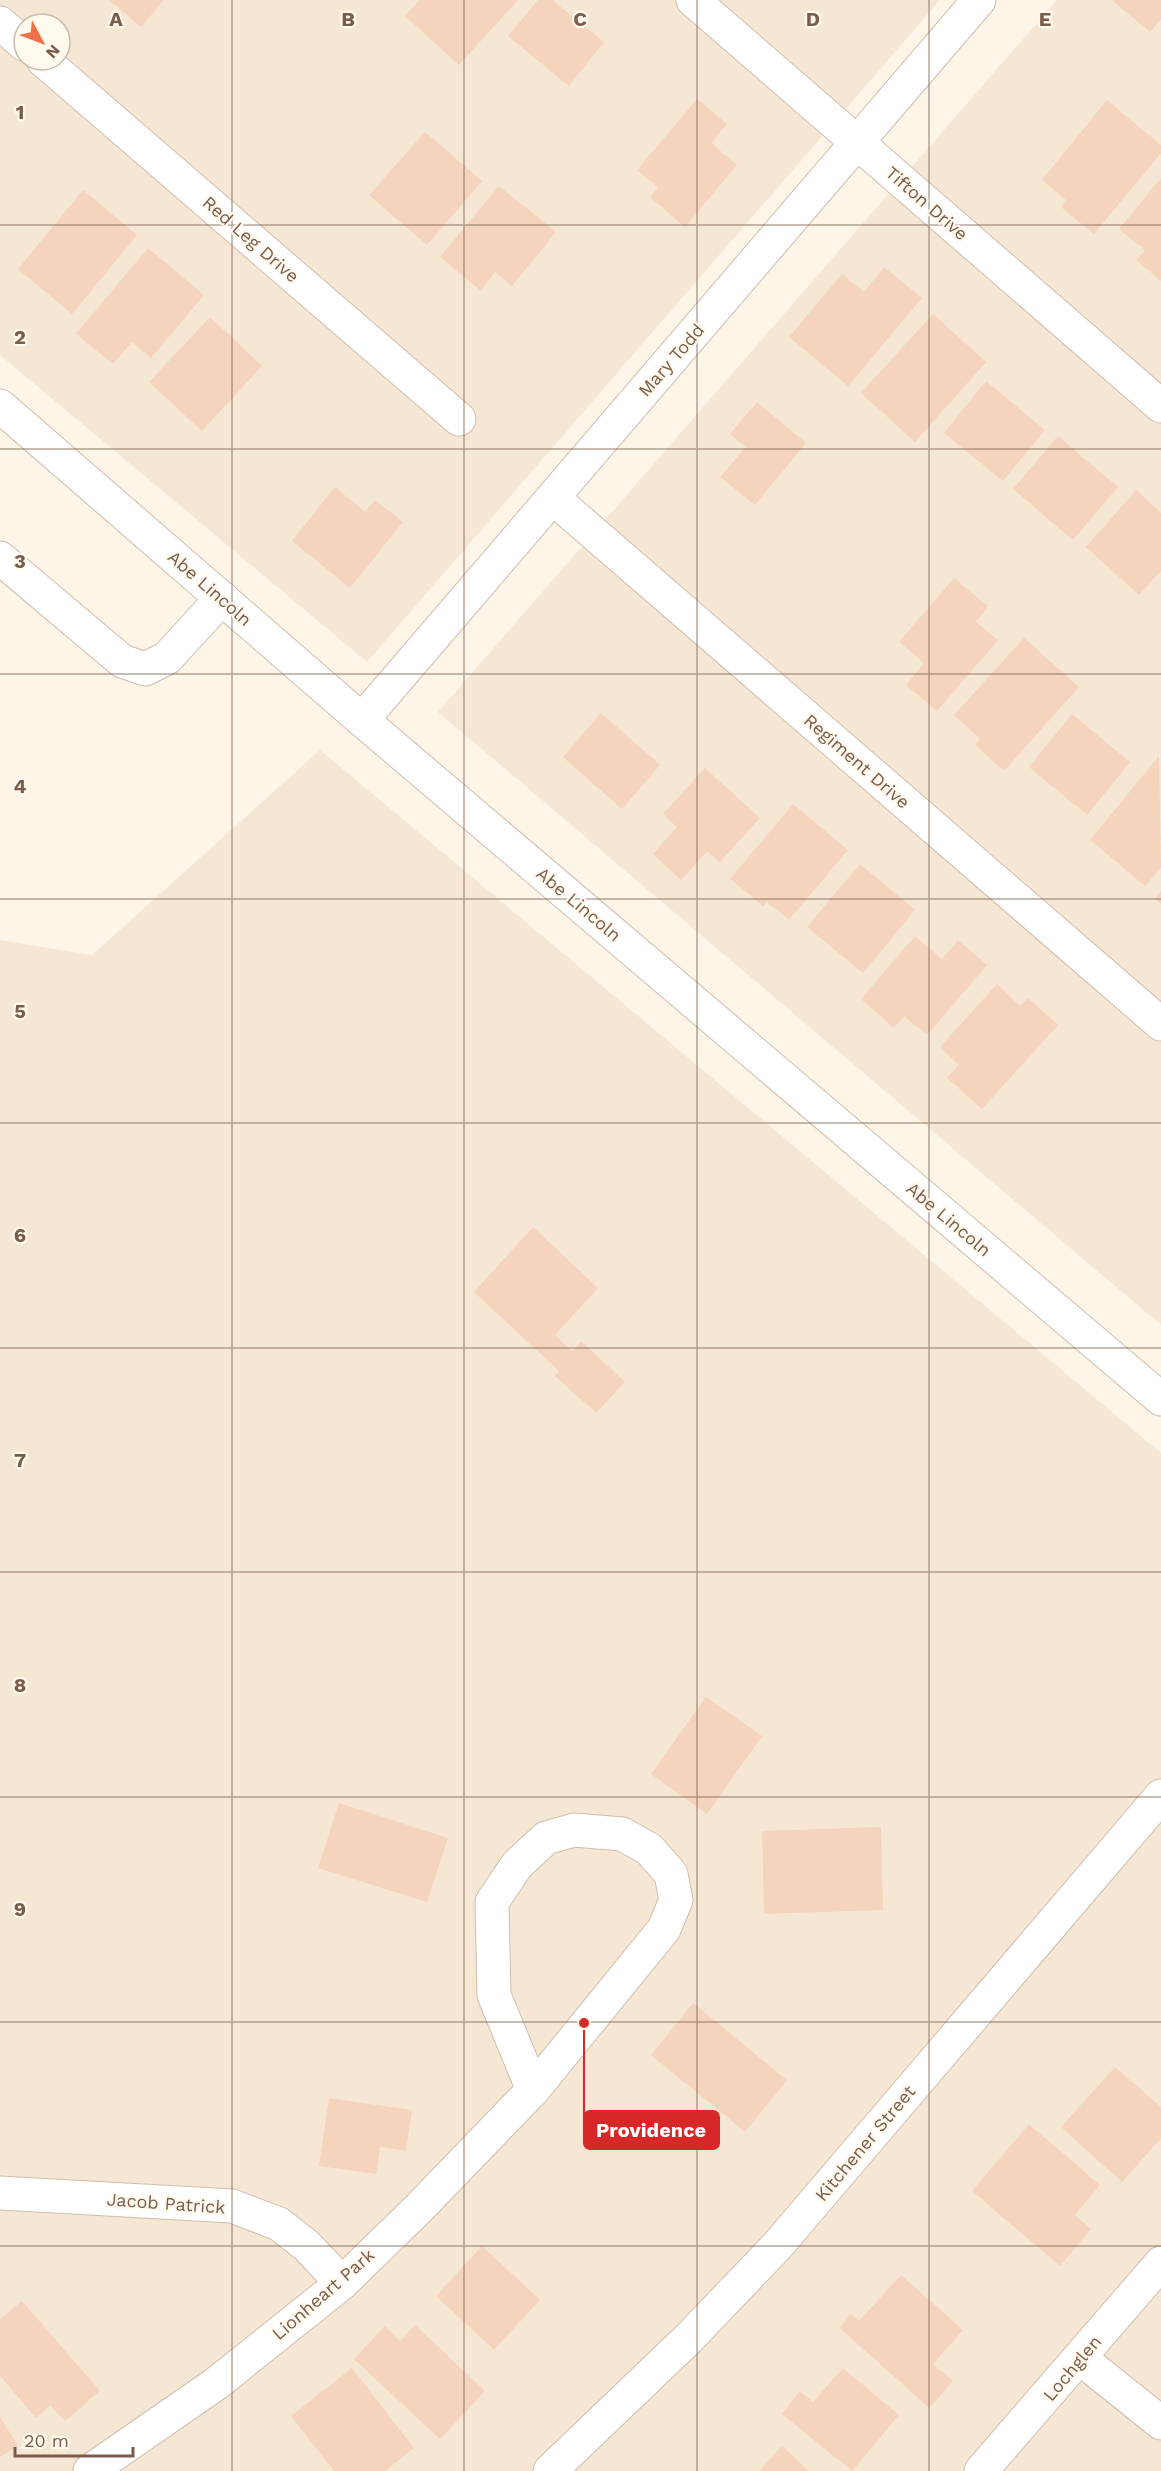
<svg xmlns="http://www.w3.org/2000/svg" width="1161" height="2471" font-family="'Work Sans',sans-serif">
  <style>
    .residential { fill: #f6e7d5; fill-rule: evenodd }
    .building { fill: #f4d4bd }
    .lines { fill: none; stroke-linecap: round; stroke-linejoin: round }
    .minor-casing { stroke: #d0bdab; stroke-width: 35 }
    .minor { stroke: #fff; stroke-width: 33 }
    .grid { fill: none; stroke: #795c49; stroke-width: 1.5; stroke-opacity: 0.55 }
    .labels { text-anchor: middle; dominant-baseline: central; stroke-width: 4.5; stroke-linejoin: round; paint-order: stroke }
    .street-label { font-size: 18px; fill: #795c49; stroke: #fff9ee }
    .grid-label { font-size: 20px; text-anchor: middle; font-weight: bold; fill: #795c49; stroke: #fff9ee; stroke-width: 4.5; stroke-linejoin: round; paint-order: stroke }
    .leader { fill: none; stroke: #d62828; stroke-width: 2 }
    .callout-dot { fill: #d62828; stroke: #fff9ee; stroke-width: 2 }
    .callout { fill: #d62828; stroke: #d62828; stroke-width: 2 }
    .callout-label { font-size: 20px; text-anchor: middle; font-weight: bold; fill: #fff }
  </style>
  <rect width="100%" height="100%" fill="#fdf5e7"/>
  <g class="residential">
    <path d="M0,0h940l-573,662 -367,-307zM24,24h36v36h-36z"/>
    <path d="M1057,0h104v1325l-723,-613z"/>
    <path d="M320,750l841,703v1018h-1161v-1531l92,15z"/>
  </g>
  <g class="building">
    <path d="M109,0h55l-23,27z"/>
    <path d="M420,0h98l-59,65 -54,-49z"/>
    <path d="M538,0h14l52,42 -35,44 -61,-50z"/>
    <path d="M1112,0h49v19l-11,13z"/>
    <path d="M697,99l30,25 -16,19 26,22 -52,62 -35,-30 8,-10 -21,-17z"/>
    <path d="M1107,100l54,45v8l-67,81 -33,-27 5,-7 -24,-20z"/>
    <path d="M425,132l57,49 -55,64 -58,-50z"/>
    <path d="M1161,178v103l-25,-21 9,-10 -26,-21z"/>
    <path d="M499,186l57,46 -44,54 -17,-14 -14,19 -41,-34z"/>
    <path d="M83,190l54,45 -65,79 -54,-45z"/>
    <path d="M148,248l56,47 -53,63 -19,-16 -19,22 -37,-30z"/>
    <path d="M884,267l38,31 -74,88 -59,-49 53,-63 22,18z"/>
    <path d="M933,314l53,48 -71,80 -54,-49z"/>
    <path d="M210,317l52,49 -60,65 -53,-49z"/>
    <path d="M986,381l59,49 -42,51 -59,-48z"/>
    <path d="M757,402l49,41 -51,62 -35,-28 26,-30 -16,-13z"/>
    <path d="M1058,436l60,51 -45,53 -60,-51z"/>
    <path d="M335,487l30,25 10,-12 28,22 -53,66 -58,-47z"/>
    <path d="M1136,490l25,23v58l-22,24 -53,-48z"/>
    <path d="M954,578l34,28 -12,16 22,18 -61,71 -31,-26 18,-22 -25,-21z"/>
    <path d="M1024,638l55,49 -75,84 -29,-26 5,-6 -26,-24z"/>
    <path d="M601,713l59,52 -38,44 -59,-52z"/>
    <path d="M1072,714l58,48 -43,53 -58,-48z"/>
    <path d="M1159,756l2,111 -16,19 -55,-46z"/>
    <path d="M705,768l55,50 -40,44 -13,-11 -26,29 -28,-26 24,-27 -14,-13z"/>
    <path d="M793,804l55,46 -59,70 -22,-18 -4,4 -33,-27z"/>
    <path d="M860,864l55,46 -52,63 -56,-46z"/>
    <path d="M1161,891v13l-6,-5z"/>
    <path d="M915,936l27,23 16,-19 29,25 -60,70 -23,-19 -10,12 -33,-29z"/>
    <path d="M997,984l23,22 8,-8 30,27 -76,84 -35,-31 12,-13 -19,-18z"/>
    <path d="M533,1227l65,61 -43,47 17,16 9,-10 44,41 -29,31 -41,-37 4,-5 -85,-79z"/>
    <path d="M706,1697l56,39 -55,78 -56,-40z"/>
    <path d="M339,1803l109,35 -21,64 -109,-34z"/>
    <path d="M881,1827l2,83 -119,4 -2,-83z"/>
    <path d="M693,2003l94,77 -42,52 -94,-77z"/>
    <path d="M1115,2067l46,40v31l-39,44 -61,-55z"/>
    <path d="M329,2098l83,12 -6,41 -26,-4 -4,27 -57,-8z"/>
    <path d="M1029,2124l71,61 -25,30 16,14 -31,37 -88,-75z"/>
    <path d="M482,2246l58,54 -46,50 -58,-54z"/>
    <path d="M901,2275l62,55 -30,34 20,17 -24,27 -89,-80 11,-14 8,7z"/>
    <path d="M22,2301l78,90 -35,30 -15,-16 -14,13 -36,-42v-57z"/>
    <path d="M415,2325l70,66 -45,48 -86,-80 31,-33 15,15z"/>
    <path d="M352,2368l62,80 -29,23h-51l-43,-55z"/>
    <path d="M843,2368l56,47 -47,56 -70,-57 18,-23 13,11z"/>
    <path d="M0,2417l18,29 -18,11z"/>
    <path d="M782,2446l27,25h-50z"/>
  </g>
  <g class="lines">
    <g class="minor-casing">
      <g id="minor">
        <path d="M693,0l468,406"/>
        <path d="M0,23l24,21"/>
        <path d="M43,60l416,359"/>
        <path d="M0,406l362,314 799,679"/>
        <path d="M553,498l608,526"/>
        <path d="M0,558l122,103 23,8 22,-11 55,-60"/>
        <path d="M362,720l617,-720"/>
        <path d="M0,2193l232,13 47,18 28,22 35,37"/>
        <path d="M1080,2358l81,65"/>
        <path d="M90,2471l127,-88 125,-100 77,-75 114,-118 131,-161 12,-29 -5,-26 -22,-25 -27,-15 -48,-4 -28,8 -29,27 -25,37 2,93 39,95"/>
        <path d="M550,2471l139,-133 88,-92 384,-450"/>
        <path d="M981,2471l180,-208"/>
      </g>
    </g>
    <use href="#minor" class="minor"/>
  </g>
  <path class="grid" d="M232,0v2471M464,0v2471M697,0v2471M929,0v2471M0,225h1161M0,449h1161M0,674h1161M0,899h1161M0,1123h1161M0,1348h1161M0,1572h1161M0,1797h1161M0,2022h1161M0,2246h1161"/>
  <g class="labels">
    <g class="street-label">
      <text transform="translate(927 203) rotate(41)">Tifton Drive</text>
      <text transform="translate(251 239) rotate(41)">Red Leg Drive</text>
      <text transform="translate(671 360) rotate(-49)">Mary Todd</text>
      <text transform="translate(210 588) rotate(41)">Abe Lincoln</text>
      <text transform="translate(857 761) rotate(41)">Regiment Drive</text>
      <text transform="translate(579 904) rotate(40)">Abe Lincoln</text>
      <text transform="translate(949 1219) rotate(40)">Abe Lincoln</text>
      <text transform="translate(865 2143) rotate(-50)">Kitchener Street</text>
      <text transform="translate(166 2203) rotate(4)">Jacob Patrick</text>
      <text transform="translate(323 2294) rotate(-41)">Lionheart Park</text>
      <text transform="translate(1072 2368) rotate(-50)">Lochglen</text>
    </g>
  </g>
  <g class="grid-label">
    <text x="116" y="26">A</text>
    <text x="348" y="26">B</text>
    <text x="580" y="26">C</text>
    <text x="813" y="26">D</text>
    <text x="1045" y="26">E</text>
    <text x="20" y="119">1</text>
    <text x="20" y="344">2</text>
    <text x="20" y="568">3</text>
    <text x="20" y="793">4</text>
    <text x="20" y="1018">5</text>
    <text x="20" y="1242">6</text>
    <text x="20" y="1467">7</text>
    <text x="20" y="1692">8</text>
    <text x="20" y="1916">9</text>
  </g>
  <path class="leader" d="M584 2023L584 2130"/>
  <circle class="callout-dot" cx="584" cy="2023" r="6"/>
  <rect class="callout" x="584" y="2111" width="135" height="38" rx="6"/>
  <g class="callout-label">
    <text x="651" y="2137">Providence</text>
  </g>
  <g transform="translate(42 42) rotate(131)"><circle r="28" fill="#fff9ee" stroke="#c9baac" stroke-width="1.5"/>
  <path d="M0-4.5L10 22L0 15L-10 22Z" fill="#ed7046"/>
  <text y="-9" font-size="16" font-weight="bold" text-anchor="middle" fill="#795c49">N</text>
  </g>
  <path d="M15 2447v9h118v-9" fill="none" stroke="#795c49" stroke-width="3"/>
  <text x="24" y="2447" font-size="18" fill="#795c49" stroke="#fff9ee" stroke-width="4.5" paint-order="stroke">20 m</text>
</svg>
